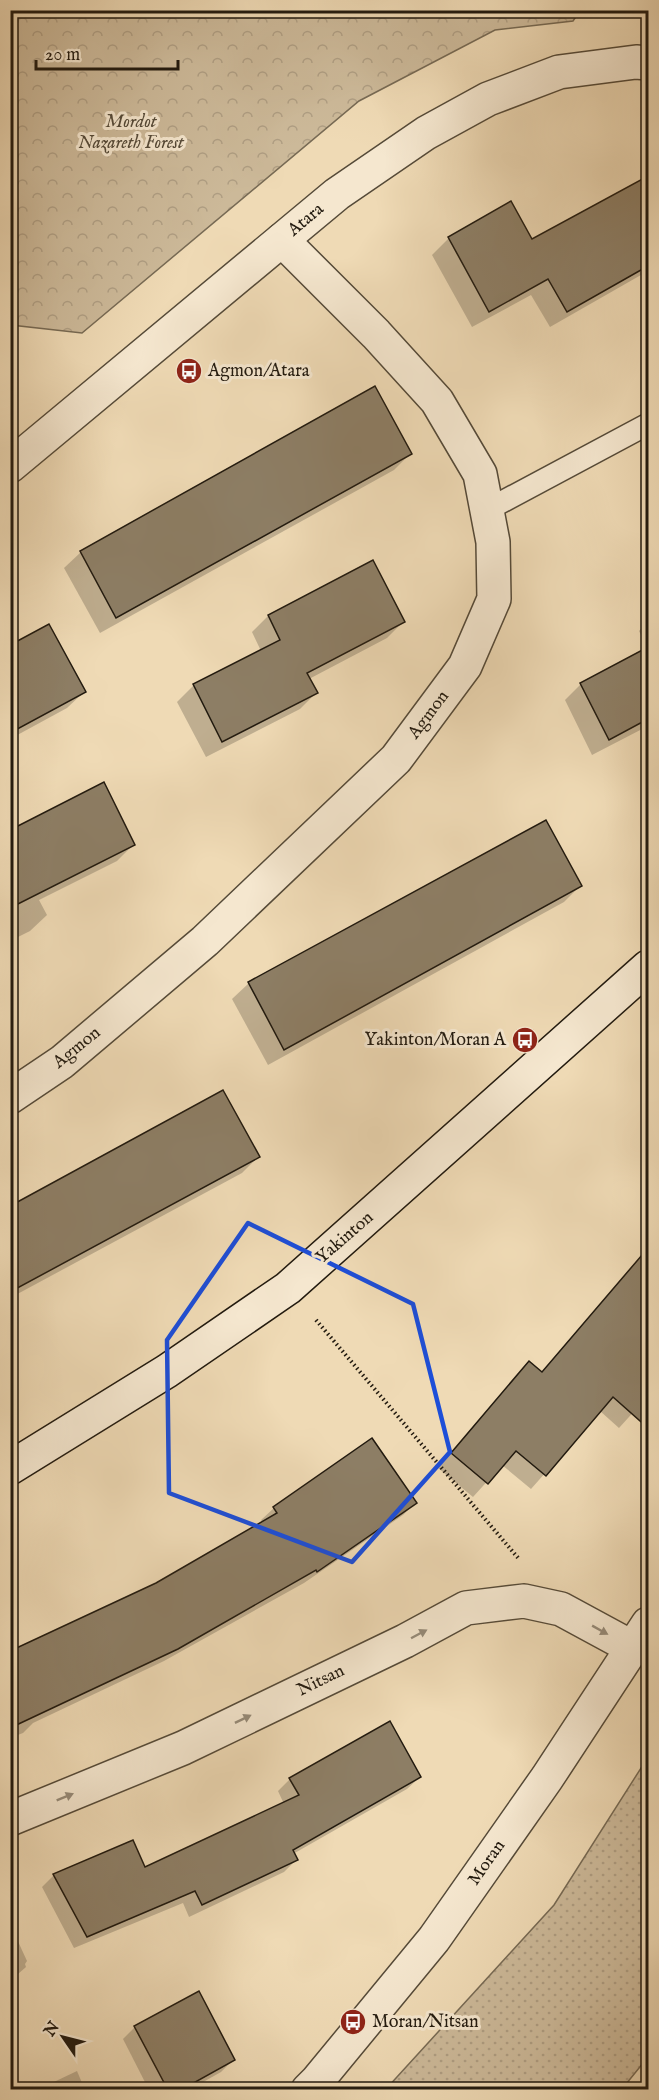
<svg xmlns="http://www.w3.org/2000/svg" width="659" height="2100" font-family="'IM FELL English',serif">
  <style>
    .grass { fill: url(#grass-dots); stroke: #776a54; stroke-width: 1.5 }
    .forest { fill: url(#forest-crowns); stroke: #776a54; stroke-width: 1.5 }
    .shadow { fill: #0003 }
    .building { fill: #8d7e65; stroke: #221a0f; stroke-width: 1.5 }
    .lines { fill: none; stroke-linecap: round; stroke-linejoin: round }
    .lane-casing { stroke: #554a38; stroke-width: 24 }
    .street-casing { stroke: #554a38; stroke-width: 36 }
    .secondary-casing { stroke: #221a0f; stroke-width: 36 }
    .path { stroke: #221a0f; stroke-width: 4; stroke-dasharray: 1.5 3; stroke-linecap: butt }
    .lane { stroke: #f5e7cf; stroke-width: 21 }
    .street { stroke: #f5e7cf; stroke-width: 33 }
    .secondary { stroke: #f5e7cf; stroke-width: 33 }
    .oneway { fill: #968b79 }
    .marked { fill: none; stroke: #1d4ed8; stroke-width: 4.5; stroke-linejoin: round }
    .labels { text-anchor: middle; dominant-baseline: central; stroke-width: 6; stroke-linejoin: round; paint-order: stroke }
    .park-label { font-size: 18px; font-style: italic; fill: #554a38; stroke: #f5e7cf }
    .street-label { font-size: 18px; fill: #221a0f; stroke: #f5e7cf }
    .poi-label { font-size: 18px; fill: #221a0f; stroke: #f5e7cf; text-anchor: start }
  </style>
  <defs>
    <pattern id="grass-dots" width="8" height="8" patternUnits="userSpaceOnUse" patternTransform="scale(1.5)"><rect width="8" height="8" fill="#ccb999"/><path d="M2 2h.1M6 6h.1" fill="none" stroke="#af9e83" stroke-width="1.8" stroke-linecap="round"/></pattern>
    <pattern id="forest-crowns" width="20" height="18" patternUnits="userSpaceOnUse" patternTransform="scale(1.5)"><rect width="20" height="18" fill="#ccb999"/><path d="M2 6a3 3 0 1 1 6 0M12 15a3 3 0 1 1 6 0" fill="none" stroke="#af9e83"/></pattern>
  </defs>
  <rect width="100%" height="100%" fill="#efdab5"/>
  <filter id="stains"><feTurbulence type="fractalNoise" baseFrequency=".00333" numOctaves="4"/><feColorMatrix values="0 0 0 0 .2 0 0 0 0 .09 0 0 0 0 .02 0 0 0 .5 -.17"/></filter>
  <radialGradient id="worn" r=".72"><stop offset=".6" stop-color="#630" stop-opacity="0"/><stop offset="1" stop-color="#630" stop-opacity=".3"/></radialGradient>
  <path class="grass" d="M648,1757v300l-26,32h-236l168,-184z"/>
  <path class="forest" d="M11,10h569v1l-7,10 -78,9 -136,71 -277,232 -71,-8z"/>
  <g class="shadow">
    <path d="M648,178v93l-98,56 -19,-32 -59,32 -40,-72 17,-17 62,-35 20,38z"/>
    <path d="M410,454l-16,16 -294,163 -36,-65 17,-16 165,-90z"/>
    <path d="M268,616l135,6 -16,16 -78,41 7,14 -16,16 -94,48 -29,-55 17,-17 67,-34 -9,-19z"/>
    <path d="M648,621v105l-56,29 -27,-55 16,-16 67,-35 -9,-18z"/>
    <path d="M10,647l74,45 -17,16 -57,31z"/>
    <path d="M10,832l124,12 -17,17 -78,39 8,15 -17,16 -20,10z"/>
    <path d="M580,886l-16,16 -296,163 -36,-66 17,-16z"/>
    <path d="M258,1157l-16,16 -232,125v-90z"/>
    <path d="M648,1257v139l-29,32 -19,-17 -69,78 -29,-24 -29,32 -35,-29 91,-105 12,10 85,-99 14,-14 4,3z"/>
    <path d="M372,1440l43,63 -12,12 -99,68 -140,78 -131,62 -10,10 -13,5v-85l147,-69 106,-61 -2,-3 13,-12z"/>
    <path d="M420,1777l-13,12 -114,65 3,6 -12,12 -95,45 -6,-14 -109,45 -32,-61 12,-12 90,-5 140,-66 -6,-13 12,-12z"/>
    <path d="M10,1924l17,37 -2,3 1,3 -16,14z"/>
    <path d="M135,2027l98,33 -12,12 -32,18h-40l-26,-51z"/>
    <path d="M77,2071l8,19h-48z"/>
  </g>
  <g class="building">
    <path d="M648,176v90l-81,46 -19,-33 -59,33 -41,-75 63,-36 21,38z"/>
    <path d="M375,386l37,68 -296,164 -36,-67z"/>
    <path d="M373,560l32,62 -98,51 11,20 -96,49 -29,-58 87,-44 -12,-25z"/>
    <path d="M49,624l37,68 -76,41v-88z"/>
    <path d="M648,647v72l-39,21 -29,-57z"/>
    <path d="M104,782l31,63 -125,63v-78z"/>
    <path d="M546,820l36,66 -298,164 -36,-68z"/>
    <path d="M223,1090l37,67 -250,135v-86z"/>
    <path d="M648,1248v180l-35,-31 -67,79 -30,-25 -28,33 -37,-31 78,-92 13,11z"/>
    <path d="M372,1438l45,65 -100,69 -1,-2 -138,79 -168,79v-77l146,-68 121,-70 -4,-6z"/>
    <path d="M390,1721l31,56 -128,73 5,10 -96,45 -7,-14 -108,46 -34,-63 80,-34 12,27 154,-72 -10,-17z"/>
    <path d="M199,1991l36,69 -54,30h-13l-34,-64z"/>
  </g>
  <g class="lines">
    <g class="lane-casing">
      <path id="lane" d="M487,510l161,-86"/>
    </g>
    <g class="street-casing">
      <g id="street">
        <path d="M10,466l327,-272 89,-61 62,-34 71,-27 77,-10 12,1"/>
        <path d="M10,1097l52,-35 143,-121 191,-182 69,-93 29,-67 -1,-57 -13,-68 -43,-73 -61,-67 -94,-94"/>
        <path d="M10,1819l173,-71 222,-107 61,-33 58,-7 37,8 72,39"/>
        <path d="M308,2090l9,-9 117,-142 113,-161 101,-154"/>
      </g>
    </g>
    <g class="secondary-casing">
      <path id="secondary" d="M10,1468l157,-97 121,-83 360,-321"/>
    </g>
    <path class="path" d="M316,1320l203,239"/>
    <use href="#lane" class="lane"/>
    <use href="#street" class="street"/>
    <use href="#secondary" class="secondary"/>
  </g>
  <defs><path id="oneway-solid" d="M-6-.8H1V-3.2L6.5 0L1 3.2V.8H-6Z" transform="scale(1.5)"/></defs>
  <g class="oneway">
    <use href="#oneway-solid" transform="translate(600 1630) rotate(29)"/>
    <use href="#oneway-solid" transform="translate(419 1634) rotate(-28)"/>
    <use href="#oneway-solid" transform="translate(243 1719) rotate(-26)"/>
    <use href="#oneway-solid" transform="translate(65 1797) rotate(-22)"/>
  </g>
  <path class="marked" d="M248,1223l165,81 37,148 -98,110 -183,-69 -2,-153z"/>
  <defs>
    <g id="bus-disc" transform="scale(1.35)"><circle r="9.5" fill="#8f2418" stroke="#f5e7cf"/><path d="M-5-6H5V4H4V6H2V4H-2V6H-4V4H-5ZM-3.5-4V0h7V-4ZM-3.5 1.2v1.5H-2V1.2ZM2 1.2v1.5H3.5V1.2Z" fill="#fff"/></g>
  </defs>
  <g fill-rule="evenodd">
    <use href="#bus-disc" x="189" y="371"/>
    <use href="#bus-disc" x="525" y="1040"/>
    <use href="#bus-disc" x="353" y="2022"/>
  </g>
  <g class="labels">
    <g class="park-label">
      <text x="131" y="122">Mordot<tspan x="131" dy="21">Nazareth Forest</tspan></text>
    </g>
    <g class="street-label">
      <text transform="translate(306 220) rotate(-40)">Atara</text>
      <text transform="translate(429 715) rotate(-53)">Agmon</text>
      <text transform="translate(77 1048) rotate(-39)">Agmon</text>
      <text transform="translate(345 1238) rotate(-41)">Yakinton</text>
      <text transform="translate(321 1681) rotate(-26)">Nitsan</text>
      <text transform="translate(487 1863) rotate(-55)">Moran</text>
    </g>
    <g class="poi-label">
      <text x="208" y="371">Agmon/Atara</text>
      <text x="506" y="1040" text-anchor="end">Yakinton/Moran A</text>
      <text x="372" y="2022">Moran/Nitsan</text>
    </g>
  </g>
  <rect width="659" height="2100" fill="none" stroke="#efdab5" stroke-width="36"/>
  <rect x="12" y="12" width="635" height="2076" fill="none" stroke="#221a0f" stroke-width="3"/>
  <rect x="18" y="18" width="623" height="2064" fill="none" stroke="#221a0f" stroke-width="1.5"/>
  <g transform="translate(63 2037) rotate(305)" stroke="#f5e7cf" stroke-width="4.5" paint-order="stroke">
  <path d="M0-4.5L10 22L0 15L-10 22Z" fill="#221a0f"/>
  <text y="-9" font-size="16" font-weight="bold" text-anchor="middle" fill="#221a0f">N</text>
  </g>
  <path d="M36 60v9h142v-9" fill="none" stroke="#221a0f" stroke-width="3"/>
  <text x="45" y="60" font-size="18" fill="#221a0f" stroke="#f5e7cf" stroke-width="4.5" paint-order="stroke">20 m</text>
  <rect width="100%" height="100%" filter="url(#stains)"/>
  <rect width="100%" height="100%" fill="url(#worn)"/>
</svg>
